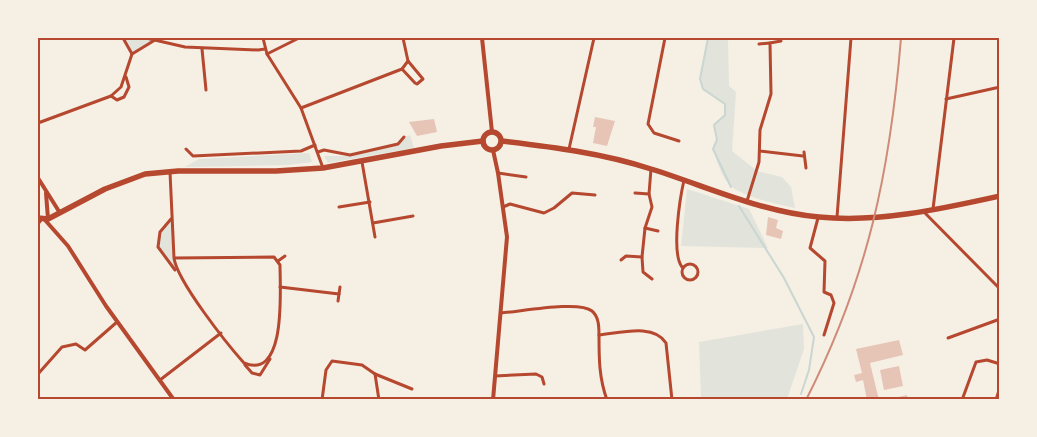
<svg xmlns="http://www.w3.org/2000/svg" width="1037" height="437" font-family="'Asap Condensed',sans-serif">
  <style>
    .green { fill: #e2e4dc }
    .lines { fill: none; stroke-linecap: round; stroke-linejoin: round }
    .stream { stroke: #c9d6d2; stroke-width: 2 }
    .building { fill: #e6c5b7 }
    .minor { stroke: #b5482f; stroke-width: 3 }
    .tertiary { stroke: #b5482f; stroke-width: 4 }
    .trunk { stroke: #b5482f; stroke-width: 5.5 }
    .rail { stroke: #cf8b77; stroke-width: 2 }
    .neatline { fill: none; stroke: #b5482f; stroke-width: 2 }
  </style>
  <rect width="100%" height="100%" fill="#f6efe4"/>
  <g class="green">
    <path d="M123,38l32,2 -23,14z"/>
    <path d="M708,38h20l1,48 7,6 -4,59 25,20 25,6 9,10 4,21c-16,-3 -50,-11 -63,-21 -10,-8 -15,-26 -19,-38l4,-9 -3,-15 11,-10v-10l-22,-16 -3,-10z"/>
    <path d="M410,135l4,13 -86,15 -4,-7h26l49,-11 5,-8z"/>
    <path d="M309,153l3,9 -23,3 -104,2 14,-8z"/>
    <path d="M687,189l62,20 19,39 -87,-2z"/>
    <path d="M171,219l6,53 -19,-25 2,-15z"/>
    <path d="M803,324l1,25 -17,50h-86l-2,-57z"/>
  </g>
  <g class="lines">
    <g class="stream">
      <path d="M708,38l-8,41 3,10 22,15v11l-11,10 3,15 -4,9 18,38"/>
      <path d="M739,206l45,72 30,59 -5,33 -8,24"/>
    </g>
  </g>
  <g class="building">
    <path d="M595,117l20,4 -8,25 -14,-3 3,-16h-3z"/>
    <path d="M434,119l3,13 -20,4 -8,-14z"/>
    <path d="M768,217l10,3 -2,8 7,3 -2,8 -15,-4z"/>
    <path d="M899,340l4,15 -33,8 9,37h-12l-4,-20 -7,2 -2,-7 8,-2 -6,-24z"/>
    <path d="M899,366l4,20 -19,4 -4,-20z"/>
    <path d="M907,395l1,5h-18v-1z"/>
  </g>
  <g class="lines">
    <g class="minor">
      <path d="M123,38l9,16"/>
      <path d="M146,38l39,9 73,3 7,-1"/>
      <path d="M263,38l4,16 34,54 22,60"/>
      <path d="M665,38l-17,86 6,9 25,8"/>
      <path d="M759,44l11,-1"/>
      <path d="M202,49l4,41"/>
      <path d="M267,54l32,-16"/>
      <path d="M402,69l13,14 2,1 6,-5 -15,-18"/>
      <path d="M111,96l6,4 7,-3 5,-10 -3,-10"/>
      <path d="M946,99l54,-12"/>
      <path d="M301,108l101,-39 6,-8 -5,-23"/>
      <path d="M38,123l73,-27 10,-9 11,-33 23,-14"/>
      <path d="M186,149l7,7 108,-5 14,-6"/>
      <path d="M569,149l25,-111"/>
      <path d="M760,151l43,5"/>
      <path d="M318,152l6,-2 26,5 48,-11 6,-7"/>
      <path d="M804,152l2,16"/>
      <path d="M362,162l13,75"/>
      <path d="M651,169l-2,25 3,13 -7,21 -3,29 1,15 9,7"/>
      <path d="M170,172l4,86 100,-1 6,8c0,24 7,116 -36,98 -17,-19 -67,-82 -70,-105"/>
      <path d="M498,173l28,4"/>
      <path d="M635,193l14,1"/>
      <path d="M747,201l12,-39 1,-32 11,-36 -1,-51 11,-2"/>
      <path d="M339,207l31,-5"/>
      <path d="M503,207l7,-3 34,9 10,-5 18,-15 23,2"/>
      <path d="M933,209l21,-171"/>
      <path d="M923,211l77,78"/>
      <path d="M837,217l14,-179"/>
      <path d="M818,218l-8,30 15,13 -1,31 7,3 3,8 -10,32"/>
      <path d="M171,219l-11,13 -2,15 17,23"/>
      <path d="M373,223l40,-7"/>
      <path d="M38,224l3,-4"/>
      <path d="M645,228l13,3"/>
      <path d="M621,260l5,-4 16,1"/>
      <path d="M278,261l7,-5"/>
      <circle cx="690" cy="272" r="8"/>
      <path d="M682,267c-11,-14 -2,-69 2,-87"/>
      <path d="M280,287l59,7 1,-7"/>
      <path d="M338,301l1,-7"/>
      <path d="M501,313c18,-1 78,-13 91,-2 7,6 7,16 7,25 0,22 0,42 8,64"/>
      <path d="M599,335c21,-2 55,-12 67,8l6,57"/>
      <path d="M948,338l52,-19"/>
      <path d="M245,365l7,8 8,2 10,-16"/>
      <path d="M38,374l24,-27 14,-3 9,6 32,-28"/>
      <path d="M375,374l37,15"/>
      <path d="M495,376l41,-2 6,3 2,7"/>
      <path d="M160,380l61,-47"/>
      <path d="M322,400l4,-30 6,-9 30,4 13,9 4,26"/>
      <path d="M962,400l14,-38 11,-2 13,4"/>
      <path d="M996,400l4,-13"/>
    </g>
    <g class="tertiary">
      <path d="M482,38l10,94"/>
      <path d="M493,150l5,23 9,64 -14,163"/>
      <path d="M38,178l22,35"/>
      <path d="M46,193l2,26"/>
      <path d="M45,220l23,26 38,60 68,94"/>
    </g>
    <g class="trunk">
      <circle cx="492" cy="141" r="9"/>
      <path d="M502,141c50,6 100,12 149,28 55,17 110,43 168,48 60,6 122,-8 181,-21"/>
      <path d="M38,218l10,1 57,-30 40,-15 33,-3h98l47,-3 118,-22 42,-5"/>
    </g>
    <path class="rail" d="M806,400c62,-122 84,-228 95,-362"/>
  </g>
  <rect width="1037" height="437" fill="none" stroke="#f6efe4" stroke-width="78"/>
  <rect x="39" y="39" width="959" height="359" class="neatline"/>
</svg>
